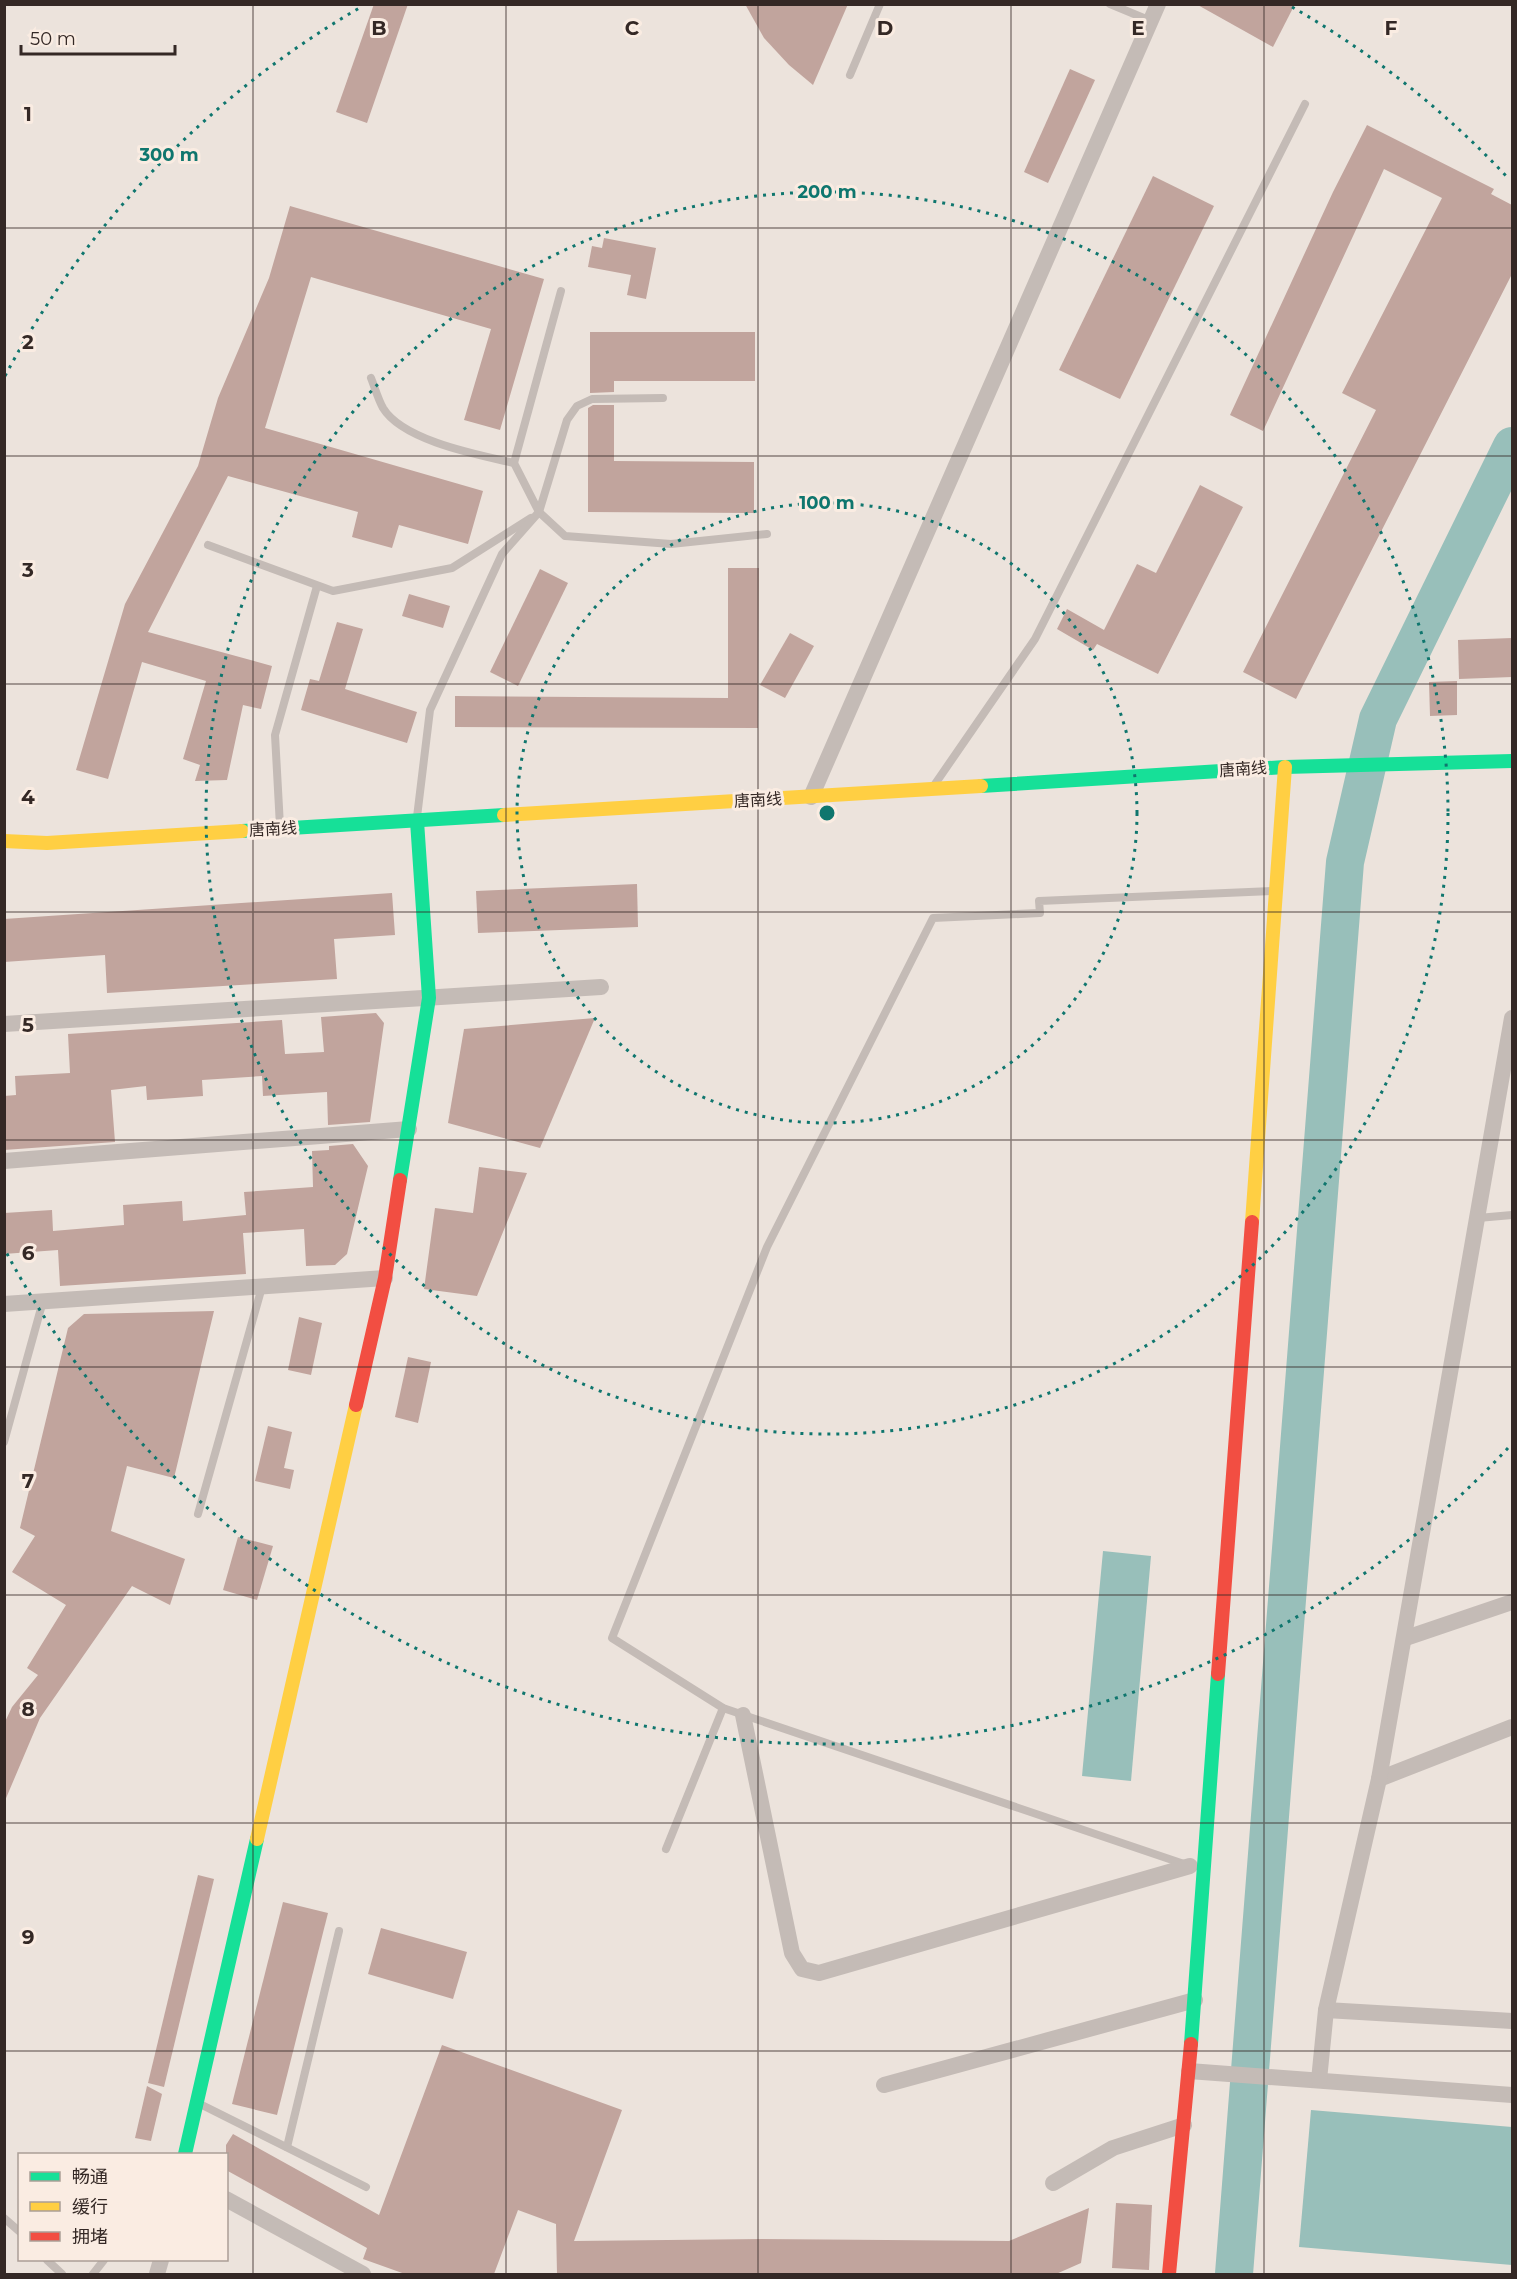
<svg xmlns="http://www.w3.org/2000/svg" width="1517" height="2279" font-family="Montserrat,'Noto Sans SC',sans-serif">
  <style>
    .water { fill: #98bfba }
    .lines { fill: none; stroke-linecap: round; stroke-linejoin: round }
    .river { stroke: #98bfba; stroke-width: 38 }
    .building { fill: #c1a49d }
    .lane { stroke: #c4bbb6; stroke-width: 8 }
    .street { stroke: #c4bbb6; stroke-width: 16 }
    .fast { stroke: #16e098; stroke-width: 14 }
    .slow { stroke: #ffcf43; stroke-width: 14 }
    .jam { stroke: #f24e42; stroke-width: 14 }
    .grid { fill: none; stroke: #342825; stroke-width: 1.5; stroke-opacity: 0.55 }
    .ring { fill: none; stroke: #0f766e; stroke-width: 3; stroke-dasharray: 3 6 }
    .labels { text-anchor: middle; dominant-baseline: central; stroke-width: 6; stroke-linejoin: round; paint-order: stroke }
    .street-label { font-size: 16px; fill: #342825; stroke: #faece2 }
    .grid-label { font-size: 20px; text-anchor: middle; font-weight: bold; fill: #342825; stroke: #faece2; stroke-width: 6; stroke-linejoin: round; paint-order: stroke }
    .centre { fill: #0f766e; stroke: #faece2; stroke-width: 3 }
    .ring-label { font-size: 18px; text-anchor: middle; font-weight: bold; fill: #0f766e; stroke: #faece2; stroke-width: 6; stroke-linejoin: round; paint-order: stroke }
  </style>
  <rect width="100%" height="100%" fill="#ece3dc"/>
  <g class="water">
    <path d="M1103,1551l48,5 -20,225 -49,-5z"/>
    <path d="M1311,2110l201,17v138l-213,-18z"/>
  </g>
  <g class="lines">
    <path class="river" d="M1234,2274l111,-1412 33,-143 134,-273"/>
  </g>
  <g class="building">
    <path d="M374,4h34l-41,119 -31,-11z"/>
    <path d="M745,4h103l-35,81 -24,-20 -25,-27z"/>
    <path d="M1196,4h99l-22,43z"/>
    <path d="M1070,69l25,11 -47,103 -24,-11z"/>
    <path d="M1367,125l127,64 -3,5 21,11v69l-216,425 -53,-27 133,-262 -34,-17 100,-195 -58,-29 -121,262 -33,-16 103,-223z"/>
    <path d="M1153,176l61,30 -94,193 -61,-29z"/>
    <path d="M290,206l254,73 -44,151 -36,-10 27,-91 -180,-52 -46,151 218,63 -15,53 -69,-19 -7,23 -40,-11 6,-25 -130,-36 -80,156 124,34 -11,43 -18,-4 -16,75 -32,1 5,-16 -17,-6 23,-78 -64,-19 -34,117 -32,-9 49,-166 73,-138 20,-68 51,-120z"/>
    <path d="M604,238l52,10 -10,51 -19,-4 4,-20 -43,-8 4,-21 10,2z"/>
    <path d="M590,332h165v49h-141v11l-24,1z"/>
    <path d="M593,405h21v56l140,1v51l-166,-1v-104z"/>
    <path d="M1200,485l43,22 -85,167 -61,-30 -4,6 -36,-21 10,-20 37,21 33,-66 19,9z"/>
    <path d="M728,568h31l-1,160 -303,-1v-31l273,2z"/>
    <path d="M540,569l28,14 -50,103 -28,-14z"/>
    <path d="M409,594l41,12 -7,22 -41,-12z"/>
    <path d="M337,622l26,7 -18,60 72,23 -10,31 -106,-33 9,-31 9,2z"/>
    <path d="M790,633l24,13 -29,52 -25,-13z"/>
    <path d="M1512,638v39l-53,2 -1,-39z"/>
    <path d="M1457,681v34l-27,1 -1,-34z"/>
    <path d="M637,884l1,43 -160,6 -2,-42z"/>
    <path d="M392,893l3,42 -61,4 3,40 -230,14 -2,-38 -101,7v-43z"/>
    <path d="M376,1013l8,10 -14,99 -42,3 -1,-33 -64,4 -1,-20 -60,4 1,16 -56,4 -1,-14 -35,4 4,52 -111,8v-54l12,-1 -1,-19 55,-3 -2,-39 214,-14 3,34 39,-2 -3,-35z"/>
    <path d="M595,1018l-55,130 -92,-25 16,-94z"/>
    <path d="M353,1144l15,22 -21,88 -12,11 -29,1 -2,-37 -61,4 3,41 -186,12 -2,-36 -54,4v-41l48,-3 1,21 71,-6 -1,-20 59,-4 1,20 63,-6 -2,-23 69,-5 -1,-36 17,-1v-4z"/>
    <path d="M479,1167l48,6 -50,123 -53,-7 11,-81 38,5z"/>
    <path d="M214,1311l-40,167 -47,-12 -16,65 74,28 -15,46 -38,-19 -92,132 -36,85v-79l8,-17 26,-32 -11,-7 39,-63 -54,-33 23,-36 -15,-8 48,-200 16,-14z"/>
    <path d="M299,1317l23,6 -11,52 -23,-5z"/>
    <path d="M408,1357l23,5 -13,61 -23,-6z"/>
    <path d="M268,1426l24,6 -8,36 10,2 -4,19 -35,-8z"/>
    <path d="M238,1537l35,9 -16,54 -34,-10z"/>
    <path d="M198,1875l16,4 -50,208 -16,-4z"/>
    <path d="M283,1902l45,11 -51,202 -45,-11z"/>
    <path d="M381,1928l86,24 -14,47 -85,-25z"/>
    <path d="M442,2045l180,65 -48,131 188,-2 247,2 80,-33 -8,55 -25,11h-499l-1,-50 -38,-14 -24,64h-89l-42,-15 4,-11 -141,-78v-25l7,-11 146,81z"/>
    <path d="M147,2086l15,8 -11,47 -16,-3z"/>
    <path d="M1116,2203l36,2 -3,65 -37,-2z"/>
  </g>
  <g class="lines">
    <g class="lane">
      <path d="M1110,4l41,17"/>
      <path d="M850,75l30,-71"/>
      <path d="M371,378c4,10 7,21 12,30 20,33 96,47 131,55l25,49 26,24 106,8 96,-10"/>
      <path d="M514,463l47,-172"/>
      <path d="M208,545l125,46 119,-23 79,-50"/>
      <path d="M935,784l100,-145 270,-535"/>
      <path d="M417,817l13,-107 72,-156 37,-42 28,-92 10,-14 15,-7 71,-1"/>
      <path d="M280,826l-5,-91 42,-149"/>
      <path d="M1478,1218l34,-3"/>
      <path d="M4,1442l39,-141"/>
      <path d="M198,1514l64,-227"/>
      <path d="M666,1849l57,-141"/>
      <path d="M1184,1864l-461,-156 -111,-70 155,-391 166,-329 107,-5 -1,-12 235,-10"/>
      <path d="M200,2104l166,83"/>
      <path d="M287,2147l52,-216"/>
      <path d="M4,2218l16,14"/>
      <path d="M47,2260l15,14"/>
      <path d="M93,2274l11,-14"/>
    </g>
    <g class="street">
      <path d="M811,797l347,-793"/>
      <path d="M4,1024l597,-37"/>
      <path d="M4,1161l405,-32"/>
      <path d="M4,1304l381,-26"/>
      <path d="M1406,1638l106,-36"/>
      <path d="M743,1715l49,238 10,16 17,4 371,-107"/>
      <path d="M1379,1779l133,-52"/>
      <path d="M1326,2010l186,11"/>
      <path d="M1189,2071l323,24"/>
      <path d="M1319,2080l7,-70 53,-231 133,-761"/>
      <path d="M884,2085l311,-85"/>
      <path d="M1053,2183l60,-35 71,-23"/>
      <path d="M226,2199l137,75"/>
      <path d="M157,2274l4,-14"/>
    </g>
    <g class="fast">
      <path d="M981,786l304,-19 227,-6"/>
      <path d="M242,831l262,-16"/>
      <path d="M400,1180l29,-182 -12,-177"/>
      <path d="M1191,2044l27,-370"/>
      <path d="M185,2154l72,-315"/>
    </g>
    <g class="slow">
      <path d="M504,815l477,-29"/>
      <path d="M4,841l43,2 195,-12"/>
      <path d="M1252,1222l33,-455"/>
      <path d="M257,1839l99,-434"/>
    </g>
    <g class="jam">
      <path d="M356,1405l29,-127 15,-98"/>
      <path d="M1218,1674l34,-452"/>
      <path d="M1169,2274l22,-230"/>
    </g>
  </g>
  <path class="grid" d="M253,4v2270M506,4v2270M758,4v2270M1011,4v2270M1264,4v2270M4,228h1508M4,456h1508M4,684h1508M4,912h1508M4,1140h1508M4,1367h1508M4,1595h1508M4,1823h1508M4,2051h1508"/>
  <g class="ring">
    <circle cx="827" cy="813" r="310"/>
    <circle cx="827" cy="813" r="621"/>
    <path d="M1508 1448A931 931 0 0 1 5 1250M5 376A931 931 0 0 1 361 7M1292 7A931 931 0 0 1 1508 178"/>
  </g>
  <g class="labels">
    <g class="street-label">
      <text transform="translate(1243 769) rotate(-4)">唐南线</text>
      <text transform="translate(758 800) rotate(-3)">唐南线</text>
      <text transform="translate(273 829) rotate(-3)">唐南线</text>
    </g>
  </g>
  <g class="grid-label">
    <text x="379" y="35">B</text>
    <text x="632" y="35">C</text>
    <text x="885" y="35">D</text>
    <text x="1138" y="35">E</text>
    <text x="1391" y="35">F</text>
    <text x="28" y="121">1</text>
    <text x="28" y="349">2</text>
    <text x="28" y="577">3</text>
    <text x="28" y="804">4</text>
    <text x="28" y="1032">5</text>
    <text x="28" y="1260">6</text>
    <text x="28" y="1488">7</text>
    <text x="28" y="1716">8</text>
    <text x="28" y="1944">9</text>
  </g>
  <circle cx="827" cy="813" r="9" class="centre"/>
  <g class="ring-label">
    <text x="169" y="161">300 m</text>
    <text x="827" y="198">200 m</text>
    <text x="827" y="509">100 m</text>
  </g>
  <rect width="1517" height="2279" fill="none" stroke="#342825" stroke-width="12"/>
  <rect x="18" y="2153" width="210" height="108" fill="#faece2" stroke="#ab9e96" stroke-width="1.5"/>
  <rect x="30" y="2172" width="30" height="9" fill="#16e098" stroke="#ab9e96" stroke-width="1.5"/>
  <text x="72" y="2183" font-size="18" fill="#342825">畅通</text>
  <rect x="30" y="2202" width="30" height="9" fill="#ffcf43" stroke="#ab9e96" stroke-width="1.5"/>
  <text x="72" y="2213" font-size="18" fill="#342825">缓行</text>
  <rect x="30" y="2232" width="30" height="9" fill="#f24e42" stroke="#ab9e96" stroke-width="1.5"/>
  <text x="72" y="2243" font-size="18" fill="#342825">拥堵</text>
  <path d="M21 45v9h154v-9" fill="none" stroke="#342825" stroke-width="3"/>
  <text x="30" y="45" font-size="18" fill="#342825" stroke="#faece2" stroke-width="4.5" paint-order="stroke">50 m</text>
</svg>
